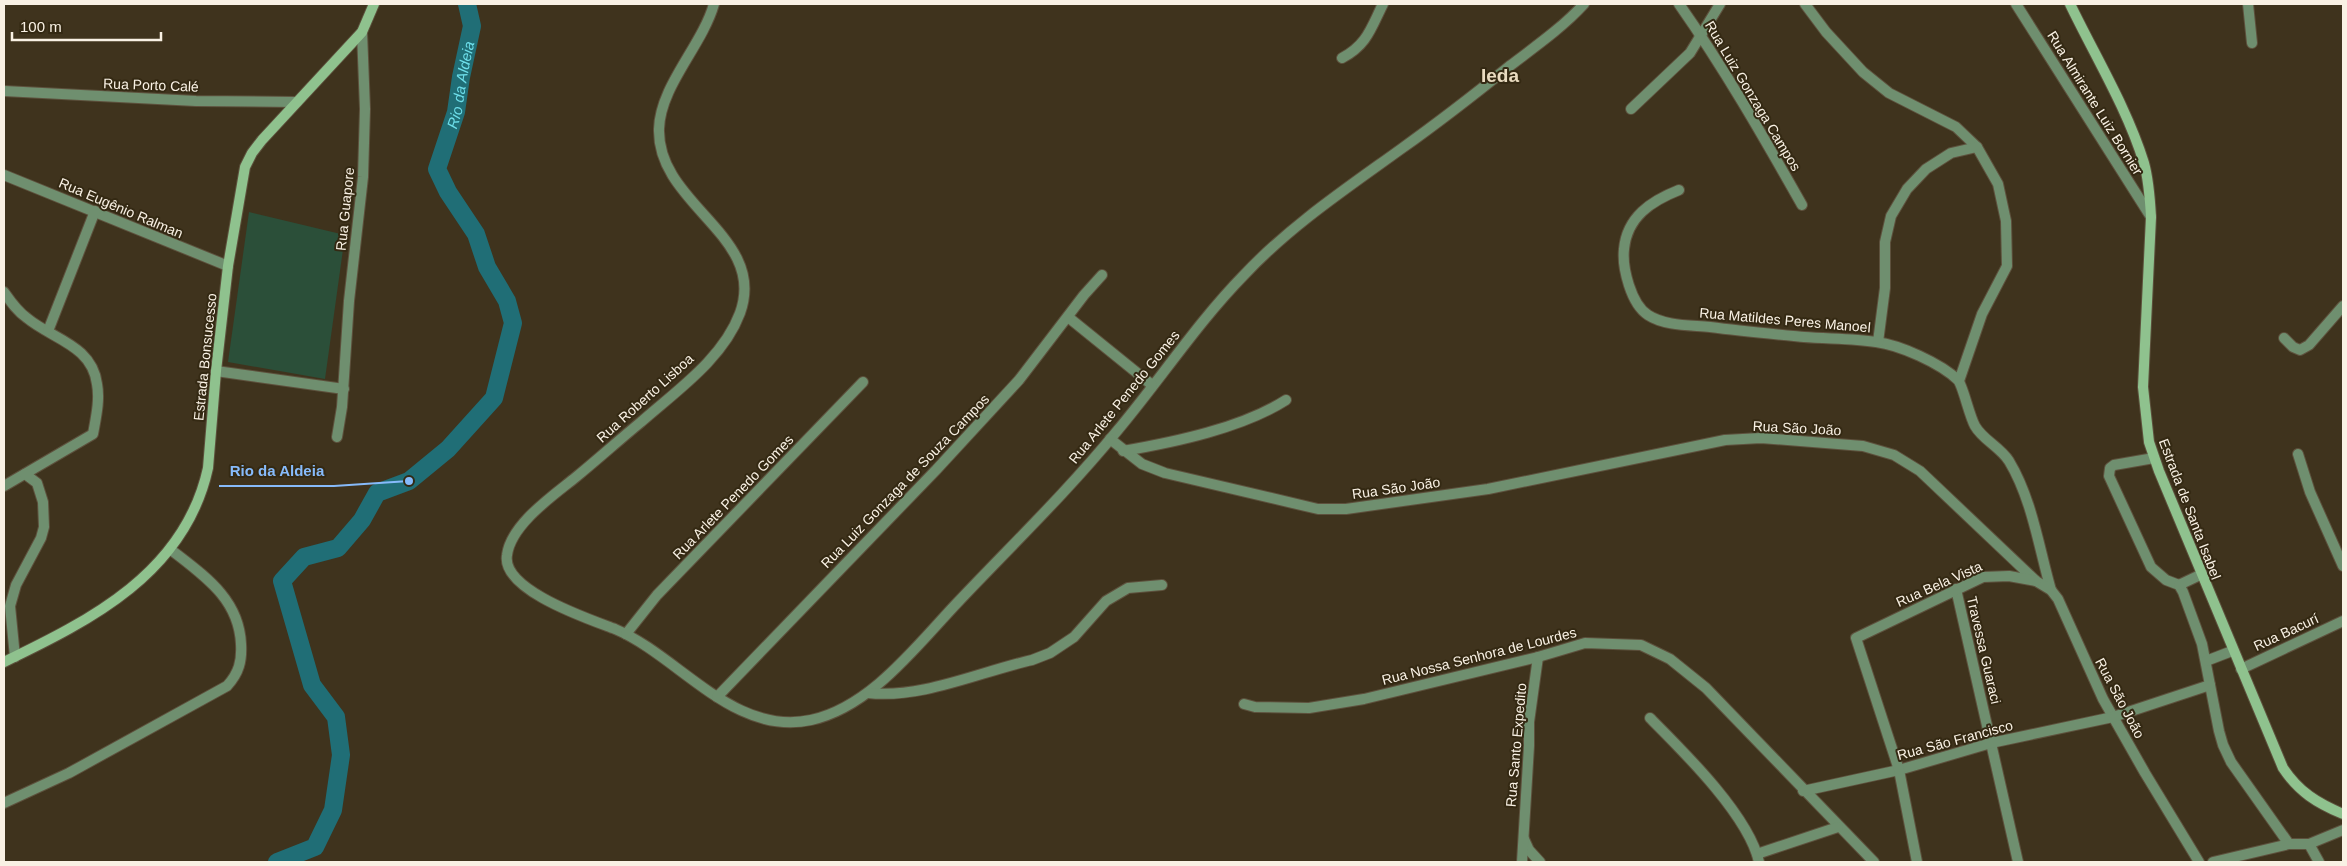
<svg xmlns="http://www.w3.org/2000/svg" width="2347" height="866" font-family="Arial,sans-serif">
  <style>
    .grass { fill: #2b4f39 }
    .lines { fill: none; stroke-linecap: round; stroke-linejoin: round }
    .river { stroke: #206e76; stroke-width: 18 }
    .street-casing { stroke: #5d513d; stroke-width: 12 }
    .secondary-casing { stroke: #5d513d; stroke-width: 12 }
    .street { stroke: #6f8f6f; stroke-width: 10 }
    .secondary { stroke: #8fc28e; stroke-width: 10 }
    .labels { text-anchor: middle; dominant-baseline: central; stroke-width: 4; stroke-linejoin: round; paint-order: stroke }
    .street-label { font-size: 14px; fill: #f9f1e4; stroke: #342913 }
    .water-label { font-size: 15px; font-style: italic; fill: #6ddeea; stroke: #342913 }
    .district-label { font-size: 19px; font-weight: bold; fill: #e9dbc0; stroke: #342913 }
    .leader { fill: none; stroke: #87bbfb; stroke-width: 2 }
    .callout-dot { fill: #87bbfb; stroke: #342913; stroke-width: 2 }
    .callout-label { font-size: 15px; text-anchor: middle; font-weight: bold; fill: #87bbfb; stroke: #342913; stroke-width: 4; stroke-linejoin: round; paint-order: stroke }
  </style>
  <rect width="100%" height="100%" fill="#3f331d"/>
  <path class="grass" d="M249,212l96,23 -20,144 -97,-17z"/>
  <g class="lines">
    <path class="river" id="s1" d="M277,862l38,-15 18,-37 8,-55 -5,-38 -24,-32 -30,-104 22,-24 34,-9 24,-28 15,-27 32,-12 39,-32 46,-51 19,-75 -6,-22 -20,-34 -11,-33 -28,-42 -11,-23 19,-57 5,-35 11,-51 -5,-22"/>
    <g class="street-casing">
      <g id="street">
        <path d="M714,4c-12,42 -54,82 -55,125 -2,76 109,107 81,184 -17,46 -64,78 -99,109 -22,18 -43,37 -65,55 -22,18 -65,47 -69,78 -6,35 82,64 108,74 64,27 119,108 196,91 60,-13 106,-75 147,-118 53,-56 110,-111 159,-171 43,-51 80,-108 127,-156 46,-49 103,-87 157,-126 38,-27 74,-55 110,-84 25,-19 52,-38 73,-61"/>
        <path d="M1679,4c45,64 84,132 123,201"/>
        <path d="M1805,4l21,28 37,40 26,21 67,34 21,20 21,37 8,37 1,45 -25,48 -23,67"/>
        <path d="M2016,4l135,213"/>
        <path d="M2248,4l4,39"/>
        <path d="M1342,58c25,-13 29,-30 41,-54"/>
        <path d="M4,91l192,10 101,1"/>
        <path d="M1631,109l59,-56 30,-49"/>
        <path d="M4,175l224,91"/>
        <path d="M1679,190c-28,11 -52,27 -55,59 -2,19 7,55 24,66 17,11 42,10 62,12 31,4 63,7 94,10 24,2 49,1 72,5 24,3 64,21 82,38 5,6 11,35 17,46 8,14 25,21 34,35 23,38 30,87 42,129"/>
        <path d="M4,292c7,10 13,19 23,26 25,21 65,27 70,66 3,16 -1,33 -4,50l-89,52"/>
        <path d="M1068,317l84,68"/>
        <path d="M48,331l47,-120"/>
        <path d="M2284,338l9,9 7,3 9,-5 34,-39"/>
        <path d="M1878,342l7,-54v-46l6,-26 16,-27 19,-20 25,-16 26,-6"/>
        <path d="M216,371l128,18"/>
        <path d="M337,437l5,-30 7,-106 14,-124 2,-68 -3,-77"/>
        <path d="M1110,439l32,25 23,9 153,36h28l142,-20 237,-49 36,-2 102,8 31,9 26,16 116,110 15,9 7,9 45,100 42,74 54,89"/>
        <path d="M1123,451c52,-9 119,-23 163,-51"/>
        <path d="M2298,454l12,38 33,74"/>
        <path d="M2154,458l-40,7 -4,3 -1,8 42,91 15,13 13,5 4,7 19,52 17,87 4,14 8,17 58,82"/>
        <path d="M2179,585l21,-10"/>
        <path d="M1956,589l62,273"/>
        <path d="M626,634l31,-39 206,-213"/>
        <path d="M15,657l-5,-51 6,-21 25,-47 3,-11 -1,-25 -6,-19 -12,-9"/>
        <path d="M2206,661l26,-10"/>
        <path d="M2241,669l102,-48"/>
        <path d="M868,693c54,6 111,-21 164,-33l18,-7 24,-16 32,-36 22,-13 34,-3"/>
        <path d="M717,697l219,-227 83,-90 65,-85 18,-20"/>
        <path d="M1244,704l11,3 54,1 55,-9 174,-42 47,-14 56,2 29,14 36,29 168,174"/>
        <path d="M1650,718c34,34 99,98 109,144"/>
        <path d="M1803,791l96,-21 92,-27 122,-26 97,-32"/>
        <path d="M4,803l65,-30 158,-87c12,-13 15,-25 14,-42 -2,-46 -38,-69 -71,-95"/>
        <path d="M1524,839l5,11 11,12"/>
        <path d="M2309,844l10,18"/>
        <path d="M1757,854l81,-27"/>
        <path d="M1522,862l7,-116v-24l9,-65"/>
        <path d="M1917,862l-18,-92 -43,-132 127,-61 26,-1 27,5"/>
        <path d="M2213,862l76,-18h20l34,-14"/>
      </g>
    </g>
    <g class="secondary-casing">
      <g id="secondary">
        <path d="M2070,4c25,52 57,104 74,159 5,18 6,36 7,54l-8,170 6,55 10,29 124,297c16,24 34,35 60,46"/>
        <path d="M4,662c87,-42 181,-89 204,-194l8,-97 12,-105 17,-99 7,-14 10,-13 100,-108 12,-28"/>
      </g>
    </g>
    <use href="#street" class="street"/>
    <use href="#secondary" class="secondary"/>
  </g>
  <g class="labels">
    <g class="street-label">
      <text transform="translate(151 85) rotate(2)">Rua Porto Calé</text>
      <text transform="translate(1753 96) rotate(59)">Rua Luiz Gonzaga Campos</text>
      <text transform="translate(2095 103) rotate(58)">Rua Almirante Luiz Bornier</text>
      <text transform="translate(121 208) rotate(23)">Rua Eugênio Ralman</text>
      <text transform="translate(345 209) rotate(-84)">Rua Guapore</text>
      <text transform="translate(1785 320) rotate(5)">Rua Matildes Peres Manoel</text>
      <text transform="translate(205 357) rotate(-84)">Estrada Bonsucesso</text>
      <text transform="translate(1124 397) rotate(-51)">Rua Arlete Penedo Gomes</text>
      <text transform="translate(645 398) rotate(-42)">Rua Roberto Lisboa</text>
      <text transform="translate(1797 428) rotate(3)">Rua São João</text>
      <text transform="translate(905 481) rotate(-46)">Rua Luiz Gonzaga de Souza Campos</text>
      <text transform="translate(1396 488) rotate(-8)">Rua São João</text>
      <text transform="translate(733 497) rotate(-46)">Rua Arlete Penedo Gomes</text>
      <text transform="translate(2190 509) rotate(69)">Estrada de Santa Isabel</text>
      <text transform="translate(1939 584) rotate(-24)">Rua Bela Vista</text>
      <text transform="translate(2286 632) rotate(-25)">Rua Bacurí</text>
      <text transform="translate(1984 650) rotate(77)">Travessa Guaraci</text>
      <text transform="translate(1479 656) rotate(-14)">Rua Nossa Senhora de Lourdes</text>
      <text transform="translate(2120 698) rotate(62)">Rua São João</text>
      <text transform="translate(1955 740) rotate(-15)">Rua São Francisco</text>
      <text transform="translate(1516 745) rotate(-85)">Rua Santo Expedito</text>
    </g>
    <g class="water-label">
      <text stroke="none"><textPath href="#s1" startOffset="951">Rio da Aldeia</textPath></text>
    </g>
    <g class="district-label">
      <text x="1500" y="75">Ieda</text>
    </g>
  </g>
  <path class="leader" d="M409 481L334 486H219"/>
  <circle class="callout-dot" cx="409" cy="481" r="5"/>
  <g class="callout-label">
    <text x="277" y="476">Rio da Aldeia</text>
  </g>
  <rect width="2347" height="866" fill="none" stroke="#f9f1e4" stroke-width="10"/>
  <path d="M12 32v8h149v-8" fill="none" stroke="#f9f1e4" stroke-width="2.5"/>
  <text x="20" y="32" font-size="15" fill="#f9f1e4" stroke="#342913" stroke-width="4" paint-order="stroke">100 m</text>
</svg>
